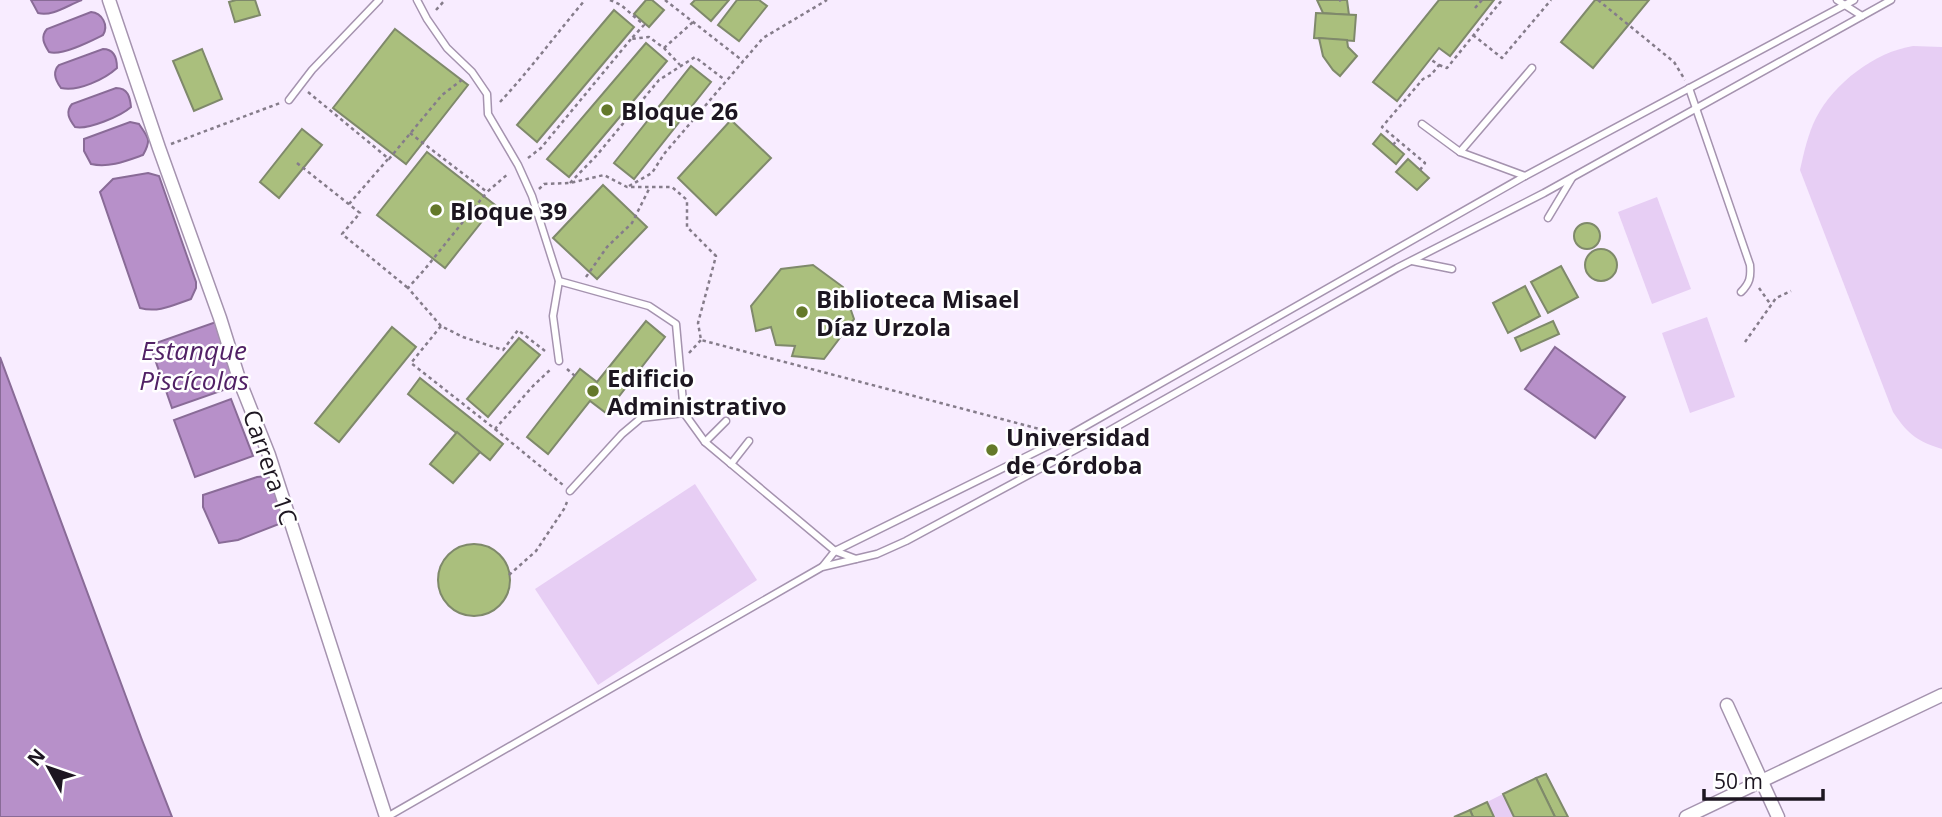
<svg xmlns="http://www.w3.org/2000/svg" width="1942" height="817" font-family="'Open Sans',sans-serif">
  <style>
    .green { fill: #e7cef4 }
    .water { fill: #b790c9; stroke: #896b97; stroke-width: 2 }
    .building { fill: #aabf7d; stroke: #7f896b; stroke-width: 2 }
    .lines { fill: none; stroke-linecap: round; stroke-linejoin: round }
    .service-casing { stroke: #a593af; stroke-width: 9 }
    .minor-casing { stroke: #a593af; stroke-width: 15 }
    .path { stroke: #857c8a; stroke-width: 2.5; stroke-dasharray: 3.5 3.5; stroke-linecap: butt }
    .service { stroke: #fff; stroke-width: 6 }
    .minor { stroke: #fff; stroke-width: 12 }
    .poi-dot { fill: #64792a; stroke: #fff; stroke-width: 2.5 }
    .labels { text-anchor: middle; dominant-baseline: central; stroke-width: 5; stroke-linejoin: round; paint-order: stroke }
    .poi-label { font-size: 24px; font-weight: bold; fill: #1d1621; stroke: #fff; text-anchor: start }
    .street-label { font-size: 24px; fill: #1d1621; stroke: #fff }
    .water-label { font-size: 26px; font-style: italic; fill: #512165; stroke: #fff }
  </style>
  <rect width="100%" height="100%" fill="#f8ecff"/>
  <g class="green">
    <path d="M1913,46l29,1v402c-26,-8 -34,-15 -49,-37l-93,-242c4,-18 8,-36 16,-52 18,-35 59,-66 97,-72z"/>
    <path d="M1657,197l34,92 -39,15 -34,-92z"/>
    <path d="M1707,317l28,80 -45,16 -28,-80z"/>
    <path d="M695,484l62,96 -159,105 -63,-96z"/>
    <path d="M1503,794l11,23h-20l-7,-15z"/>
  </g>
  <g class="water">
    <path d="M31,0h51c-14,5 -30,17 -44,13z"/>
    <path d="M91,12c11,1 18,13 12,23 -12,6 -41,21 -54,17 -5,-8 -9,-15 -2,-23z"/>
    <path d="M103,49c11,0 14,9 14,19 -12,11 -39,24 -56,20 -6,-8 -9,-16 -2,-23z"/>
    <path d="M116,88c12,0 14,9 15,19 -10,9 -43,23 -56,20 -6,-8 -10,-15 -3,-23z"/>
    <path d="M130,122l9,2c9,14 13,15 4,31 -17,6 -34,13 -52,9l-7,-13v-12z"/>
    <path d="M148,173l11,3 37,106v6l-5,11c-18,6 -32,14 -51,9l-40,-116 13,-13z"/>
    <path d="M216,322l22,63 -66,23 -22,-63z"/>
    <path d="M1555,347l70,50 -30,41 -70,-49z"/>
    <path d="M0,357l142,383 30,77h-172z"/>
    <path d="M231,399l22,57 -58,21 -21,-57z"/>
    <path d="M268,476l4,3 12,39v4l-46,18 -19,3 -16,-36v-12l54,-18z"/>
  </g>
  <g class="building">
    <path d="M236,0h19l5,15 -25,7 -6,-20z"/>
    <path d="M646,0h6l12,10 -15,17 -15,-13z"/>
    <path d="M695,0h34l-18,21 -20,-17z"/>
    <path d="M737,0h22l8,6 -28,35 -21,-16z"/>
    <path d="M1317,0h30l2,15 -26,-2z"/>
    <path d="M1439,0h55l-44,56 -11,-8 -42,53 -24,-19z"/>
    <path d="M1595,0h54l-56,68 -32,-26z"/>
    <path d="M614,10l20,17 -97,115 -20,-17z"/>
    <path d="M1316,13l40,2 -2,26 -40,-3z"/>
    <path d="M395,29l73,56 -62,79 -73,-56z"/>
    <path d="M1319,38l28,2 1,7 9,9 -17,20 -7,-6 -10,-14z"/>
    <path d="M646,43l21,18 -98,116 -22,-18z"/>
    <path d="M202,49l20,50 -28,12 -21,-50z"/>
    <path d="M691,66l20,16 -77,97 -20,-16z"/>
    <path d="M731,120l40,38 -55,57 -38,-37z"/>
    <path d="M302,129l20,16 -43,53 -19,-16z"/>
    <path d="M1381,134l23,20 -8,10 -23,-20z"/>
    <path d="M427,152l68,53 -50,63 -68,-53z"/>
    <path d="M1408,159l21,19 -12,12 -21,-18z"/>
    <path d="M603,185l44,42 -50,52 -44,-41z"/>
    <circle cx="1587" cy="236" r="13"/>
    <circle cx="1601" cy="265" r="16"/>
    <path d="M813,265l30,22 11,32 -30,40 -32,-3 3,-10 -19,-1 -5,-18 -15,4 -5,-25 30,-37z"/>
    <path d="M1561,266l17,31 -30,16 -17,-31z"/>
    <path d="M1525,286l15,30 -32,17 -15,-30z"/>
    <path d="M646,321l19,16 -59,76 -16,-12 -42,53 -21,-17 53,-68 17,13z"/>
    <path d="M1553,321l6,13 -38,17 -6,-13z"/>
    <path d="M392,327l24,20 -77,95 -24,-19z"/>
    <path d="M519,338l21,17 -52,62 -21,-18z"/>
    <path d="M420,378l83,66 -13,16 -82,-66z"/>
    <path d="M457,432l23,20 -27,31 -23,-19z"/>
    <circle cx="474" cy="580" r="36"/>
    <path d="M1546,774l22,43h-13l-19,-39z"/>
    <path d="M1536,778l19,39h-41l-11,-23z"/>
    <path d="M1487,802l7,15h-21l-3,-7z"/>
    <path d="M1470,810l3,7h-19z"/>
  </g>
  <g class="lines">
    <g class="service-casing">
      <g id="service">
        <path d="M417,0l10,19 20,29 25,24 15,22 1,20 30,51 14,31 27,85 90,25 27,18 8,89 21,29 130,109 21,8"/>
        <path d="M1837,0l25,16"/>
        <path d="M1689,88l61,177c1,12 0,18 -9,27"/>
        <path d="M289,100l23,-30 67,-70"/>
        <path d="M1422,124l38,28 65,24"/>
        <path d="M1460,152l72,-84"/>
        <path d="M1548,218l24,-40"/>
        <path d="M1412,261l40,8"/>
        <path d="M559,281l-6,35 6,45"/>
        <path d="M705,442l21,-21"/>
        <path d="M731,464l18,-23"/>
        <path d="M570,491l52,-57 19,-16 43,-5"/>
        <path d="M823,566l12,-15 233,-115 457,-260 329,-176"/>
        <path d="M387,817l435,-250 55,-13 29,-13 178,-96 313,-177 147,-75 347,-193"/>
      </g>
    </g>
    <g class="minor-casing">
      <g id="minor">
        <path d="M109,0l50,148 61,170 20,64 29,73 117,362"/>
        <path d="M1727,705l51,112"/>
        <path d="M1686,817l256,-122"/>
      </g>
    </g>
    <g class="path">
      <path d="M610,0l11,5 23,20 -13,14 18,-2 15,11 16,17"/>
      <path d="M665,0l78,61"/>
      <path d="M1598,0l76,62 11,18"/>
      <path d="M1339,1l2,-1"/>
      <path d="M1475,8l7,-8"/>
      <path d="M436,10l9,-10"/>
      <path d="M1473,35l29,23 49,-58"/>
      <path d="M664,48l29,-26"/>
      <path d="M1439,65l8,3 55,-68"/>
      <path d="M308,92l81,67 53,-64 21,-16"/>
      <path d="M500,102c30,-32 56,-68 85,-102"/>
      <path d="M410,133l77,59 22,-19"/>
      <path d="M171,144l109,-41"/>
      <path d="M1393,145l5,-6"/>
      <path d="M528,158l13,-10 90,-109"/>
      <path d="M297,163l63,50 -18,21 66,54"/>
      <path d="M1420,170l5,-7 -43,-36 41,-48 8,-4 8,-10 -9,-6"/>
      <path d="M570,183l27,-28 62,-75 36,-23 30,23"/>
      <path d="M629,186l23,-13 12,-19 99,-116 64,-38"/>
      <path d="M539,189l5,-5 26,-1 34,-8 23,12h45l15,13v27l29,29 -18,67 3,17 350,92"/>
      <path d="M349,204l39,-45"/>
      <path d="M586,277l21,-30 25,-24 18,-36"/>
      <path d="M1759,288l12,17"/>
      <path d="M441,326l-33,-38 17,-19 62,-77"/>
      <path d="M1745,342l31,-44 15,-7"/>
      <path d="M545,351l-27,-21 -15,20 -40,-13 -22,-11 -30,37 84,66 38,-43 19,-18"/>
      <path d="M689,353l12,-13"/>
      <path d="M567,369l8,7"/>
      <path d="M495,429l68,56"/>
      <path d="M509,575l27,-24 28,-42 3,-7"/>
    </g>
    <use href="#service" class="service"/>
    <use href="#minor" class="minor"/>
  </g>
  <g class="poi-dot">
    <circle cx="607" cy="110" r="7"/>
    <circle cx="436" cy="210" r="7"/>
    <circle cx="802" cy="312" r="7"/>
    <circle cx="593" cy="391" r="7"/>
    <circle cx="992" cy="450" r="7"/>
  </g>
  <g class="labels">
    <g class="poi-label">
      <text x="621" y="110">Bloque 26</text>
      <text x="450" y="210">Bloque 39</text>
      <text x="816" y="298">Biblioteca Misael<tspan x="816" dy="28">Díaz Urzola</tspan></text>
      <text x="607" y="377">Edificio<tspan x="607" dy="28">Administrativo</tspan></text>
      <text x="1006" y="436">Universidad<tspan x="1006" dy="28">de Córdoba</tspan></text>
    </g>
    <g class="street-label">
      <text transform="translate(271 467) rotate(71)">Carrera 1C</text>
    </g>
    <g class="water-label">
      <text x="194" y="350">Estanque<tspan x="194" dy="30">Piscícolas</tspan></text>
    </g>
  </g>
  <g transform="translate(49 768) rotate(310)" stroke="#ffffff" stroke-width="5" paint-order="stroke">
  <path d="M0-5L12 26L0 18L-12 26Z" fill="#1d1621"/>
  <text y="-10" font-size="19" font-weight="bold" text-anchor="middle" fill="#1d1621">N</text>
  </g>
  <path d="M1704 789v10h119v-10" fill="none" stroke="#1d1621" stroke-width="3.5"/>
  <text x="1714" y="789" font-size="21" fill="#1d1621" stroke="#ffffff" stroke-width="5" paint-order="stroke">50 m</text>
</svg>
